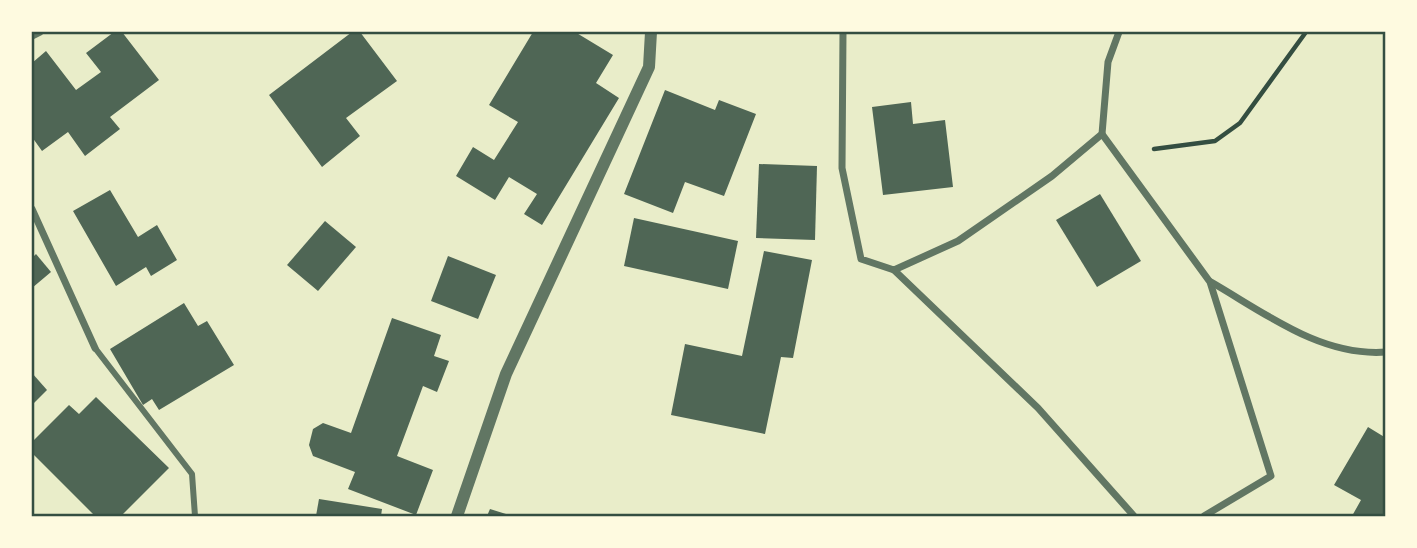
<svg xmlns="http://www.w3.org/2000/svg" width="1417" height="548" font-family="'Fira Sans Condensed',sans-serif">
  <style>
    .building { fill: #4f6655 }
    .lines { fill: none; stroke-linecap: round; stroke-linejoin: round }
    .path { stroke: #344e41; stroke-width: 4.5 }
    .pedestrian { stroke: #617663; stroke-width: 6 }
    .minor { stroke: #617663; stroke-width: 7 }
    .tertiary { stroke: #617663; stroke-width: 12 }
    .neatline { fill: none; stroke: #344e41; stroke-width: 2.5 }
  </style>
  <rect width="100%" height="100%" fill="#e9edc9"/>
  <g class="building">
    <path d="M114,32h8l37,48 -49,37 10,12 -35,27 -17,-24 -26,19 -10,-14v-74l14,-12 30,39 25,-18 -15,-19z"/>
    <path d="M352,32h8l37,49 -51,37 14,18 -38,31 -53,-72z"/>
    <path d="M533,32h42l38,23 -17,28 23,15 -77,127 -18,-11 13,-20 -28,-17 -14,23 -39,-24 17,-29 21,13 24,-38 -29,-17z"/>
    <path d="M665,90l50,20 4,-10 37,14 -32,82 -39,-14 -12,31 -49,-19z"/>
    <path d="M911,102l2,22 32,-4 8,67 -70,8 -11,-88z"/>
    <path d="M759,164l58,2 -2,74 -59,-2z"/>
    <path d="M110,190l28,47 19,-12 20,35 -26,16 -5,-9 -30,19 -43,-75z"/>
    <path d="M1100,194l41,67 -44,26 -41,-67z"/>
    <path d="M634,218l104,23 -10,48 -104,-23z"/>
    <path d="M325,221l31,26 -38,44 -31,-26z"/>
    <path d="M764,251l48,9 -19,98 -12,-1 -16,77 -94,-19 14,-71 57,12z"/>
    <path d="M36,254l15,18 -19,16v-30z"/>
    <path d="M448,256l48,19 -18,44 -47,-18z"/>
    <path d="M184,303l14,23 9,-5 27,44 -75,45 -7,-11 -9,6 -33,-56z"/>
    <path d="M392,318l49,17 -7,21 15,5 -12,31 -14,-6 -26,70 36,14 -17,45 -68,-26 7,-17 -42,-16 -4,-11 4,-16 10,-6 28,10z"/>
    <path d="M32,373l15,17 -15,15z"/>
    <path d="M96,397l73,71 -48,48h-26l-63,-63v-11l37,-37 10,9z"/>
    <path d="M1368,427l18,11v78h-34l9,-16 -27,-15z"/>
    <path d="M319,499l63,10 -1,7h-65z"/>
    <path d="M490,509l22,7h-25z"/>
  </g>
  <g class="lines">
    <path class="path" d="M1154,149l61,-8 25,-18 66,-91"/>
    <path class="pedestrian" d="M95,348l97,126 3,42"/>
    <g class="minor">
      <path d="M843,32l-1,136 19,91 33,11 64,-29 94,-65 50,-42 6,-72 11,-30"/>
      <path d="M32,36l8,-4"/>
      <path d="M1102,134l108,148 61,194 -67,40"/>
      <path d="M32,209l63,139"/>
      <path d="M894,270l144,138 96,108"/>
      <path d="M1211,282c54,31 110,75 175,70"/>
    </g>
    <path class="tertiary" d="M457,516l49,-142 143,-307 2,-35"/>
  </g>
  <rect width="1417" height="548" fill="none" stroke="#fefae0" stroke-width="66"/>
  <rect x="33" y="33" width="1351" height="482" class="neatline"/>
</svg>
